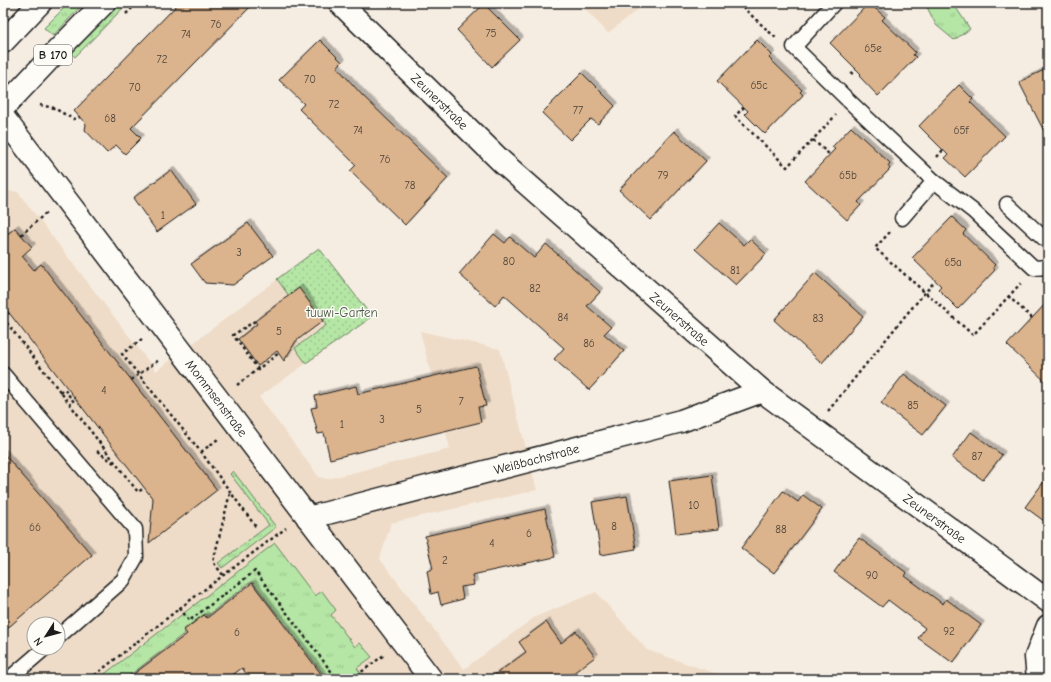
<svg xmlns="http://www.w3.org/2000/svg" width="1051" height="682" font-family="'Comic Neue',sans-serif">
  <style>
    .built { fill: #eedcc8; fill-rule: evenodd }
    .grass { fill: url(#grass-tufts); stroke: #688160 }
    .garden { fill: url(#garden-dots); stroke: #688160 }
    .building { fill: #dbb38c; stroke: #1c1c1c; filter: url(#shadow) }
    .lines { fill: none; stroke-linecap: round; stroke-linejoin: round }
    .service-casing { stroke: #1c1c1c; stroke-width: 17 }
    .minor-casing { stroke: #1c1c1c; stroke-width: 25 }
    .primary-casing { stroke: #1c1c1c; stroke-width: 25 }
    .path { stroke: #1c1c1c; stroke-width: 2.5; stroke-dasharray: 3 3; stroke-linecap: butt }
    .service { stroke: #fdfcf7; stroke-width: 14 }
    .minor { stroke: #fdfcf7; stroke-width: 22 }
    .primary { stroke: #fdfcf7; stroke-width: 22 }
    .labels { text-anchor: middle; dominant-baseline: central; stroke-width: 3; stroke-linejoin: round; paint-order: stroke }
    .number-label { font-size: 11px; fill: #4c4238 }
    .shield { fill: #fdfcf7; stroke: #605f5e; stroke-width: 1 }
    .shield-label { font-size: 12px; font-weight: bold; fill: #1c1c1c }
    .street-label { font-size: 13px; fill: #1c1c1c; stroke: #fdfcf7 }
    .park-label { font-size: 13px; fill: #4a5945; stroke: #fdfcf7 }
  </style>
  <defs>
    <pattern id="grass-tufts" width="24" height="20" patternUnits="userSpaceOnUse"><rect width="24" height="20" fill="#b5e6a5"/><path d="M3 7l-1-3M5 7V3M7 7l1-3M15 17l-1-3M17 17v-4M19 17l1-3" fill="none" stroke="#9bc58d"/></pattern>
    <pattern id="garden-dots" width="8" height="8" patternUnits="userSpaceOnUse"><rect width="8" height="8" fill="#b5e6a5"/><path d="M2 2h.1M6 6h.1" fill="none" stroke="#9bc58d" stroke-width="1.8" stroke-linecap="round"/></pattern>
    <filter id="shadow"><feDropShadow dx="3.5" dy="-3.5" stdDeviation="0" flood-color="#0004"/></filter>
  </defs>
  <rect width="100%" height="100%" fill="#f6ede2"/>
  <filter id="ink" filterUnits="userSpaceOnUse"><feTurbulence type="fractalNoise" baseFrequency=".025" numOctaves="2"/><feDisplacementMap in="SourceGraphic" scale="8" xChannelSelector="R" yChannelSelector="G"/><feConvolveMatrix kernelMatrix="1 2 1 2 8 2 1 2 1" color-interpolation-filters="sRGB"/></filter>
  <g filter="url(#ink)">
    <g class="built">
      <path d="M579,3h67l-38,30z"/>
      <path d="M8,191l10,1 138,179 163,-123 53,69 -113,80 60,80 8,2 123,-30 -30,-118 80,18 37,141 -146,33 -11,36 84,110 71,-52 61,-25 51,58 85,29h-729v-482zM34,624h24v24h-24z"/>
    </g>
    <g class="grass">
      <path d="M69,3h15l-31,33 -9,-8z"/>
      <path d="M121,3h7l-53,54 -4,-4z"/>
      <path d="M925,3h28l17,26 -16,11 -18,-15z"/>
      <path d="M233,471l43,56 -54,41 -4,-5 51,-38 -39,-51z"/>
      <path d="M275,543l40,53 7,-5 14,19 -5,5 24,32 5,-4 12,14 -15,11 8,11h-38l-75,-98 -45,35 -2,-2 -22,16 2,3 -60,46h-27z"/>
    </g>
    <path class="garden" d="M319,248l53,69 -66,46 -11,-15 31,-23 -27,-36 -10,7 -12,-17z"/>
    <g class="building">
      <path d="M179,3h75l-123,125 10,10 -16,16 -9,-9 -9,8 -22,-23 1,-6 -12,-13z"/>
      <path d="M869,3l16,14 -3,3 33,32 -2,3 3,2 -38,39 -19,-20 2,-2 -31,-31z"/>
      <path d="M484,4l36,36 -28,27 -35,-37z"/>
      <path d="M320,40l22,22 -5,5 25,28 86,83 -43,47 -55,-54 6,-6 -57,-56 5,-5 -25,-24z"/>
      <path d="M757,40l15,15 -3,3 33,32 -2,2 3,3 -38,39 -20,-20 3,-3 -31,-30z"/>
      <path d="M1048,68v71l-29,-57z"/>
      <path d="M582,73l33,33 -17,18 -7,-5 -21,21 -28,-27z"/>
      <path d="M959,85l14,14 -3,3 35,34 -40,41 -20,-19 3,-3 -29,-29z"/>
      <path d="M851,127l39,36 -2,3 2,3 -32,33 3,3 -14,15 -42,-39 30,-32 -3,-2z"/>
      <path d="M674,131l32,30 -55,59 -32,-30z"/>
      <path d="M171,170l25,34 -39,28 -24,-34z"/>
      <path d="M952,217l14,13 -3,4 32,31 -2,2 2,3 -37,39 -20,-20 3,-3 -29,-28z"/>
      <path d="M248,223l25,33 -40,29 -28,-2 -14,-19z"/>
      <path d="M719,223l25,22 6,-6 16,15 -30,31 -41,-36z"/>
      <path d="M15,228l17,19 -10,9 12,14 7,-6 176,226 -68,53 4,-44 -150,-194v-72l2,3z"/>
      <path d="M494,234l11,9 5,-6 24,21 12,-14 54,48 -13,14 24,21 -7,7 20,17 -35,39 -35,-31 10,-11 -60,-53 -9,11 -36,-32z"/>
      <path d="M815,273l48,43 -41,47 -48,-43z"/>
      <path d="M299,288l24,33 -27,20 -12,20 -7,-10 -19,15 -20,-27 19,-15 -2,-3z"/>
      <path d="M1048,301v83l-41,-39z"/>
      <path d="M476,366l10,40 -8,1 3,15 -151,37 -6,-26 -6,1 -7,-26 6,-1 -2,-11 41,-10 2,8z"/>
      <path d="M904,374l42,32 -23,29 -42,-32z"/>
      <path d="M971,432l31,23 -19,25 -31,-22z"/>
      <path d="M3,453l89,102 -89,77z"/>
      <path d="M712,475l7,54 -43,5 -7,-53z"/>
      <path d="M1048,476v48l-23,-17z"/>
      <path d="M783,491l15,11 5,-7 19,14 -48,64 -33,-25z"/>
      <path d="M627,496l9,53 -35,6 -9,-53z"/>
      <path d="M545,509l10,48 -83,18 2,10 -13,2 2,12 -22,6 -3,-13 -7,2 -4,-23 6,-2 -8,-33z"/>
      <path d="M859,538l48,35 -2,3 38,28 3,-5 35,26 -28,38 -35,-25 7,-10 -37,-28 -6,7 -48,-35z"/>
      <path d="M252,583l73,96h-75l-8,-11 -15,11h-100l60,-45 -3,-4 20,-15 3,3z"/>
      <path d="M546,622l15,21 15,-12 19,26 -30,22h-76l37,-27 -7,-10z"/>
    </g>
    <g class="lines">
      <g class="service-casing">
        <g id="service">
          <path d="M834,3l-40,44 55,54 85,80 39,30 61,57 14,-1"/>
          <path d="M1007,204l41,38"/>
          <path d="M902,218l32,-37"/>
          <path d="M3,374l132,155 1,28 -13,23 -65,57"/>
          <path d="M9,679l36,-31"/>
        </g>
      </g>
      <g class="minor-casing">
        <g id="minor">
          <path id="s1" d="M340,3l162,159 260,229 286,210"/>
          <path id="s2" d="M3,117l428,562"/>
          <path id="s3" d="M308,518l373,-97 81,-30"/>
          <path d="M1038,679l-2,-22 12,-31"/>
        </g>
      </g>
      <g class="primary-casing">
        <g id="primary">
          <path d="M3,42l37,-39"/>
          <path d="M3,108l50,-53 51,-52"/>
        </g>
      </g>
      <g class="path">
        <path d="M738,3l38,35"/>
        <path d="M126,14l11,-11"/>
        <path d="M851,74l5,-5"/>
        <path d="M40,105l14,3 19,11 7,-2"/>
        <path d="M744,107l-9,9 52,51 49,-52"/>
        <path d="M813,140l17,15"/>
        <path d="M937,157l6,-7"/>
        <path d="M3,166l3,-5"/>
        <path d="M890,232l-15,16 98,87 48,-52"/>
        <path d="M21,235l25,-22"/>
        <path d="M1008,296l24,22"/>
        <path d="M3,318l135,174 6,-4"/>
        <path d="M3,318l6,-5"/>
        <path d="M255,321l-22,14 25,34 21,-16"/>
        <path d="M142,339l-20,15 79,98 55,75"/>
        <path d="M131,380l28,-20"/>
        <path d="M237,385l21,-16"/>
        <path d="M60,392l4,-3 10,13"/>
        <path d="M828,411l77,-95 30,-35"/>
        <path d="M97,451l17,12"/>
        <path d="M201,452l17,-13"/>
        <path d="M223,575l-10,-13 17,-69"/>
        <path d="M180,608l9,13 66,-50 82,108"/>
        <path d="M234,674l3,5"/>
        <path d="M90,679l90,-71 106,-80"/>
        <path d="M352,679l32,-24"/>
      </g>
      <use href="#service" class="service"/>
      <use href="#minor" class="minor"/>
      <use href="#primary" class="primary"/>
    </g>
  </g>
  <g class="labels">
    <g class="number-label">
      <text x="216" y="24">76</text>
      <text x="491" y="33">75</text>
      <text x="186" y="34">74</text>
      <text x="873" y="48">65e</text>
      <text x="162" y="59">72</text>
      <text x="310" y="79">70</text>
      <text x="759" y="85">65c</text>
      <text x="135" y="87">70</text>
      <text x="334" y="104">72</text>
      <text x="578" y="110">77</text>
      <text x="110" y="118">68</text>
      <text x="358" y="130">74</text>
      <text x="961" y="130">65f</text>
      <text x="385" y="159">76</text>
      <text x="663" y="175">79</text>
      <text x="848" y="175">65b</text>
      <text x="410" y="185">78</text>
      <text x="163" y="215">1</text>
      <text x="239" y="252">3</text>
      <text x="509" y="261">80</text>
      <text x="953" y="262">65a</text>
      <text x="735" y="270">81</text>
      <text x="535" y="288">82</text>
      <text x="563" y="317">84</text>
      <text x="818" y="318">83</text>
      <text x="279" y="331">5</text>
      <text x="589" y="343">86</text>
      <text x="104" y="390">4</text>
      <text x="461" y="401">7</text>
      <text x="913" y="405">85</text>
      <text x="419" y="409">5</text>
      <text x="382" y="419">3</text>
      <text x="342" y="424">1</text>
      <text x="977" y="456">87</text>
      <text x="694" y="505">10</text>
      <text x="614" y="526">8</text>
      <text x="35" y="527">66</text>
      <text x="781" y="529">88</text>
      <text x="529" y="533">6</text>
      <text x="492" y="543">4</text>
      <text x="445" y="560">2</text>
      <text x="872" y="575">90</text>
      <text x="949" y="631">92</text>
      <text x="237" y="632">6</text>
    </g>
    <rect class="shield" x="34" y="45" width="38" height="20" rx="3"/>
    <g class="shield-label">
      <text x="53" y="55">B 170</text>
    </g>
    <g class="street-label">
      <text stroke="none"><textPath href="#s1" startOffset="140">Zeunerstraße</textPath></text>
      <text stroke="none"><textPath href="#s1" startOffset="464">Zeunerstraße</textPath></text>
      <text stroke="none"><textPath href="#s2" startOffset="353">Mommsenstraße</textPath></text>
      <text stroke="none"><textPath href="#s3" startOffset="236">Weißbachstraße</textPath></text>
      <text stroke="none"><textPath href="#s1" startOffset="788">Zeunerstraße</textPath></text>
    </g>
    <g class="park-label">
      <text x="342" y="312">tuuwi-Garten</text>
    </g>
  </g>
  <rect width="1051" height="682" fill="none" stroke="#fdfcf7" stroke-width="16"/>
  <rect x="8" y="8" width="1035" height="666" fill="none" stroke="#1c1c1c" stroke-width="1.5" filter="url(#ink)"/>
  <g transform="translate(46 636) rotate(234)"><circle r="19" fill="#fdfcf7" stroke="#a3a29f"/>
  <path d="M0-3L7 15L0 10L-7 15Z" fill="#1c1c1c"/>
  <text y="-6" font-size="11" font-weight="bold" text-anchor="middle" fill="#1c1c1c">N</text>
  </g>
</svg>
